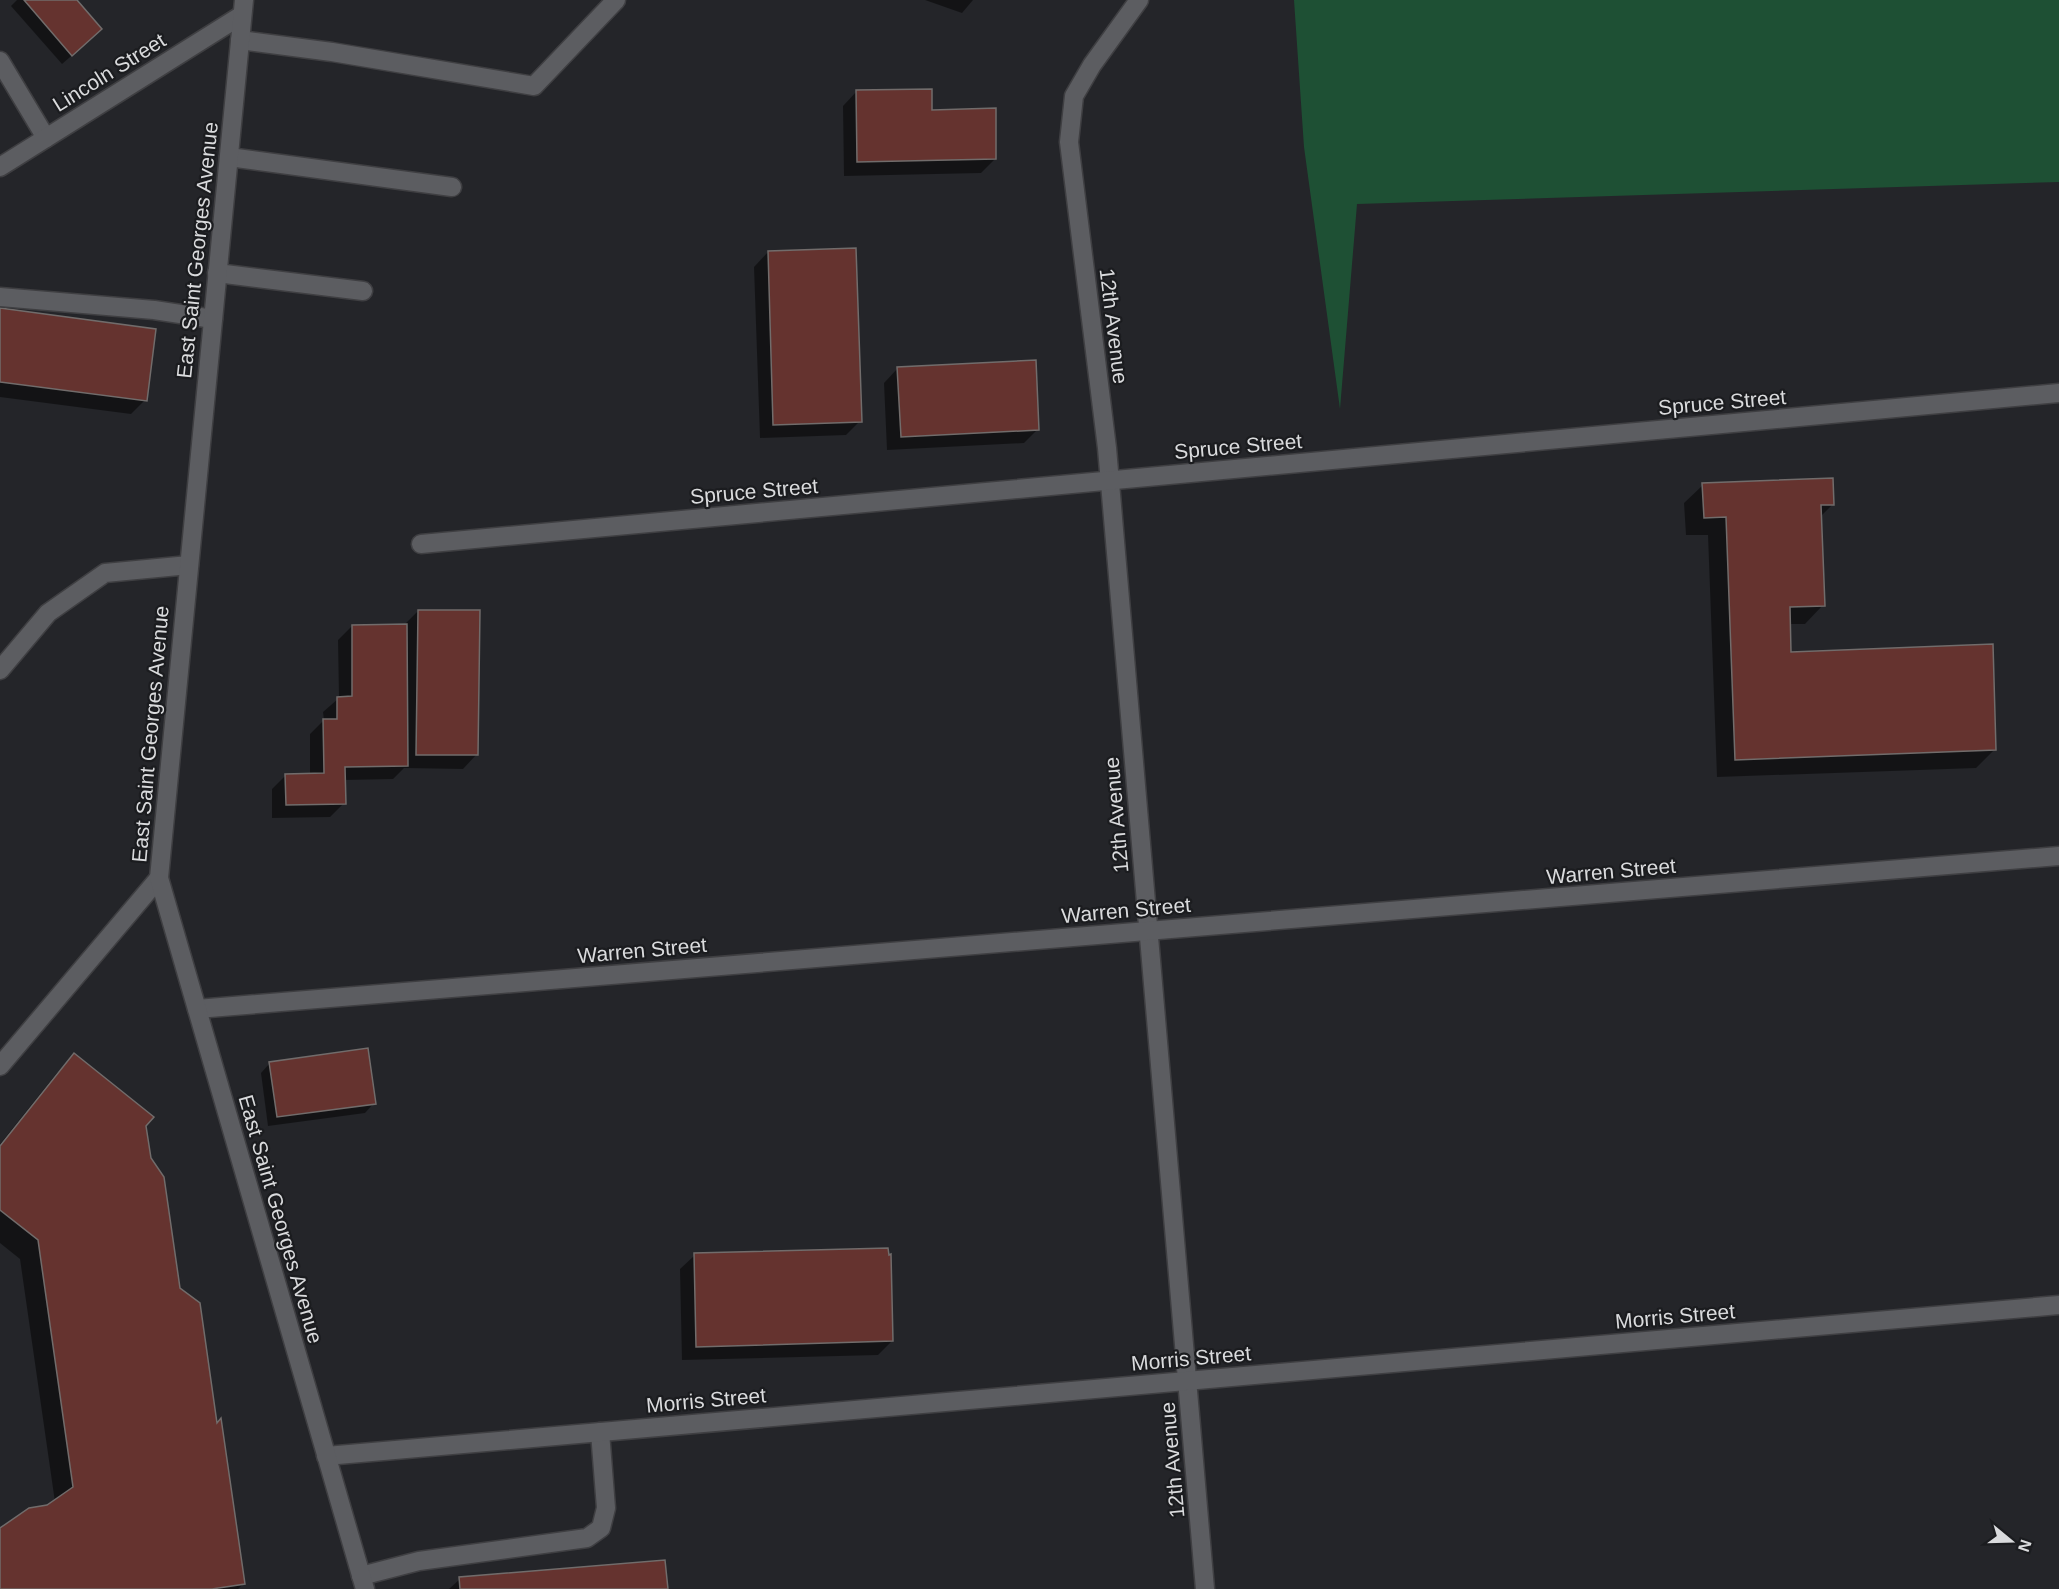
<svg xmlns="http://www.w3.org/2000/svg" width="2059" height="1589" font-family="Helvetica,sans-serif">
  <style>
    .green { fill: #1e5034 }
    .shadow { fill: #0007 }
    .building { fill: #65332f; stroke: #716c6b; stroke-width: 1.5 }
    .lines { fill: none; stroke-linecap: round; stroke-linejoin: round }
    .service-casing { stroke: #3f3f42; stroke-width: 21 }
    .minor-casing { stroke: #3f3f42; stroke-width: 21 }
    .secondary-casing { stroke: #3f3f42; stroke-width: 21 }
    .service { stroke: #5c5d61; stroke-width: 18 }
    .minor { stroke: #5c5d61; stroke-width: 18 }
    .secondary { stroke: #5c5d61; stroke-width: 18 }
    .labels { text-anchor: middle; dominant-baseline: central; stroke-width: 4.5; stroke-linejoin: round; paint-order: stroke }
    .street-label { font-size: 21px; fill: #dadbdd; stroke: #1b1c1f }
  </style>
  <rect width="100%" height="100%" fill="#242529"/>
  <path class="green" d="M1294,0h765v182l-702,22 -17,205 -36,-262z"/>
  <g class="shadow">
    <path d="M17,0h58l16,39 -29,25 -51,-58z"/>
    <path d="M925,0h48l-11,13z"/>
    <path d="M857,91l74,20 64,48 -14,14 -137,3 -1,-70z"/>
    <path d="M768,252l92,169 -14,14 -86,3 -6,-171z"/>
    <path d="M0,310l145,90 -14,14 -131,-17z"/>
    <path d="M898,368l140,61 -14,14 -137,7 -3,-67z"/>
    <path d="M1703,485l130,19 -13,13 3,88 -18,19h-16l1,30 205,95 -19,19 -259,9 -9,-242h-22l-2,-32z"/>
    <path d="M418,611l59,143 -14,15 -59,-1 -11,11 -49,1v23l-14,14 -58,1v-29l14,-14h24v-41l14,-14 -1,-8 16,-14 -1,-58 14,-14 52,-1z"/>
    <path d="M74,1055l71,71 5,32 29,131 37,137 27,158 -5,5h-238v-59l55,-28 -35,-243 -20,-16v-99l56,-70z"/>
    <path d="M270,1063l104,40 -9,10 -97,13 -7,-53z"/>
    <path d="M695,1255l197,86 -14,14 -196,5 -2,-91z"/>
    <path d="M460,1579l206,10h-217z"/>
  </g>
  <g class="building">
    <path d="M24,0h53l25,29 -30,27z"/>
    <path d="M932,89v21l64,-2v51l-139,3 -1,-72z"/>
    <path d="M856,248l6,174 -89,3 -5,-174z"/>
    <path d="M0,308l156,21 -9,72 -147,-19z"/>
    <path d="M1036,360l3,70 -138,7 -4,-70z"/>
    <path d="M1833,478l1,27h-13l4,101 -35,1 1,45 202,-8 3,106 -261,10 -9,-243 -22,1 -2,-35z"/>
    <path d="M418,610h62l-2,145h-62z"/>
    <path d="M407,624l1,142 -63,1 1,37 -60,1 -1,-31 39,-1 -1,-54h14v-22l15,-1v-71z"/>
    <path d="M368,1048l8,56 -99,13 -8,-55z"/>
    <path d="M74,1053l80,64 -8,9 5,32 13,19 16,111 20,15 17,120 4,-5 24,166 -33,5h-212v-61l29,-20 18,-3 26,-18 -35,-247 -38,-30v-64z"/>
    <path d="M888,1248l1,7 2,-1 2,87 -197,6 -2,-94z"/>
    <path d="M665,1560l3,29h-208l-1,-12z"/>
  </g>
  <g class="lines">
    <g class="service-casing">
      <g id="service">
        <path d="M240,40l92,12 202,34 82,-86"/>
        <path d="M229,157l223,30"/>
        <path d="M217,273l146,18"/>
        <path d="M0,297l154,13 59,9"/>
        <path d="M361,1576l58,-15 168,-23 14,-10 5,-20 -6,-76"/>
      </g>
    </g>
    <g class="minor-casing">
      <g id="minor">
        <path d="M1139,0l-47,65 -18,31 -5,46 38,306 98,1141"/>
        <path d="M0,61l46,77"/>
        <path d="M0,167l242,-152"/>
        <path d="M421,544l1638,-151"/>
        <path d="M0,670l48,-57 57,-40 84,-8"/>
        <path d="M197,1009l1862,-153"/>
        <path d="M0,1066l159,-188"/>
        <path d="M326,1456l1733,-151"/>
      </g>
    </g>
    <g class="secondary-casing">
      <path id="secondary" d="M244,0l-85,878 206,711"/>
    </g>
    <use href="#service" class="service"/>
    <use href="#minor" class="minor"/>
    <use href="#secondary" class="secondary"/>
  </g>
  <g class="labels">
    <g class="street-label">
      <text transform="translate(109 72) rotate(-32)">Lincoln Street</text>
      <text transform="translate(197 250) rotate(-84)">East Saint Georges Avenue</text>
      <text transform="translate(1114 326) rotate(83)">12th Avenue</text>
      <text transform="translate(1722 402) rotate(-5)">Spruce Street</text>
      <text transform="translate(1238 446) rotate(-5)">Spruce Street</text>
      <text transform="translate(754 491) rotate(-5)">Spruce Street</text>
      <text transform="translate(150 734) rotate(-85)">East Saint Georges Avenue</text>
      <text transform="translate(1116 815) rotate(-95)">12th Avenue</text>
      <text transform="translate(1611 871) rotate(-5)">Warren Street</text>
      <text transform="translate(1126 910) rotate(-5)">Warren Street</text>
      <text transform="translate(642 950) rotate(-5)">Warren Street</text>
      <text transform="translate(281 1219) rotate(74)">East Saint Georges Avenue</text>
      <text transform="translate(1675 1316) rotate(-5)">Morris Street</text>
      <text transform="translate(1191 1358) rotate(-5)">Morris Street</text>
      <text transform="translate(706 1400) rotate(-5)">Morris Street</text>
      <text transform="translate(1172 1460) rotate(-95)">12th Avenue</text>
    </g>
  </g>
  <g transform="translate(2011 1541) rotate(109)" stroke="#1b1c1f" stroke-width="4.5" paint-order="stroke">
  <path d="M0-4.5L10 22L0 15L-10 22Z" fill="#dadbdd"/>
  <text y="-9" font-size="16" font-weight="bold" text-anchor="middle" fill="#dadbdd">N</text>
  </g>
</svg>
